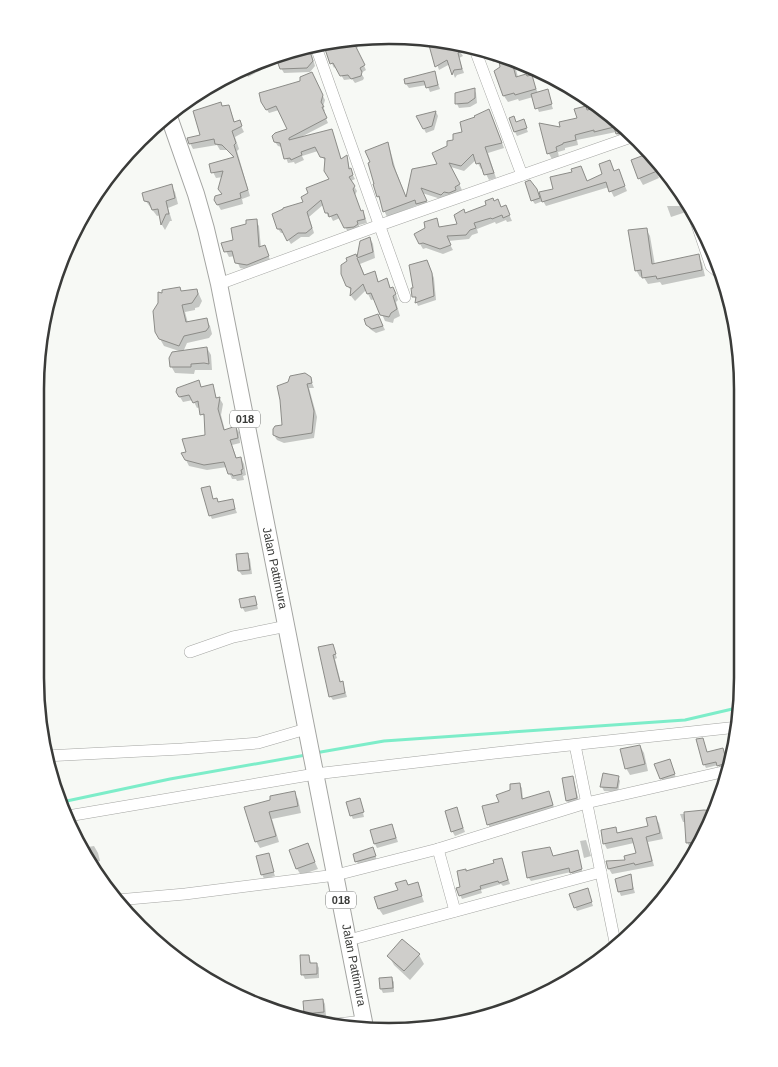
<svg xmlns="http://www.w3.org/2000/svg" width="778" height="1067" font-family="Arial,sans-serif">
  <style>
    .shadow { fill: #0003 }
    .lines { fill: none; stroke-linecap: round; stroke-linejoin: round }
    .stream { stroke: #7dedc9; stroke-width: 3 }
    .building { fill: #cfcecb; stroke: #8c8c88 }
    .minor-casing { stroke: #a4a5a2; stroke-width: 12 }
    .primary-casing { stroke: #a4a5a2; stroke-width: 18 }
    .minor { stroke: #fff; stroke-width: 11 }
    .primary { stroke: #fff; stroke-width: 16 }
    .labels { text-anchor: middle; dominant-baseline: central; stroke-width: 4; stroke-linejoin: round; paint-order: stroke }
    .shield { fill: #fff; stroke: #757674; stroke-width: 1 }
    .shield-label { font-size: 11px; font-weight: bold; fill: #3a3b39 }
    .street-label { font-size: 12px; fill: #3a3b39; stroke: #fff }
    .rim { fill: none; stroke: #3a3b39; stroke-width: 2.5 }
  </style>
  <rect width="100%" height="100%" fill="#f7f9f5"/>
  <g class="shadow">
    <path d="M353,38l5,9 -2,2 10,21 -5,3 3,5 -1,2 -8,3 -3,-4 -8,1 -8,-14 -2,2 -12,-25z"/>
    <path d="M428,38l33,6 -4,3 6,9 -4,2 5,15 -7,2 -2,3 -5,-14 -11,6z"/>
    <path d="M312,45l-2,3 5,18 -5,6 -26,1 -3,-5 16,-21z"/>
    <path d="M486,50l17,4 10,4 5,19 12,-3 8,19 9,-2 6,18 -14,3 -6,-15 -14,4 -1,-2 -10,3 -4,-6 -3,-36 -8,2z"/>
    <path d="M258,62l3,8 -13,7 -5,-10z"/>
    <path d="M434,72l6,17 -10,3 -3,-7 -18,3 -3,-4z"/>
    <path d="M311,74l14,26 -2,7 2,4 -2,1 5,11 -27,14 31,-6 9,29 5,-3 2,4 2,9 5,9 -4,2 6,10 -2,4 6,18 2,-1 2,4 2,7 -8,2 1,4 -12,3 -8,-14 -7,3 -2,-4h-3l-4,-13 -15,13 5,16 -5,4h-8l-10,7 -7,-11h-3l-3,-4 53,-50 -5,-17 -8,-11 -16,5 2,4 -9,4 -1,-2 -6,1 -6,-16 -4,-1 -3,-4 13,-12 -9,-20 -10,3 -7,-11 40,-20z"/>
    <path d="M474,89l2,4 1,10 -7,4 -11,1 -2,-4 -1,-10z"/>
    <path d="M197,93l3,5 -11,3 -1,-2z"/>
    <path d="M221,104l2,3 6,-1 6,17 4,-1 5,10 -9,5 4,12 -2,2 13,45 -8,3 1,5 -22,6 -3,-5 5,-10v-18l-7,1 -3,-6 21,-14 -7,-8h-7l-3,-5 -24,4 -3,-6 12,-7z"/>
    <path d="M601,108l21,15 7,7 2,5 -11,4 -4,-7 -39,8 1,5 -13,3v2l-7,2 1,5 -7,2 -3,-5 -8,-29 21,4 25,-18z"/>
    <path d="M436,112l2,4 -4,14 -8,3 -8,-16z"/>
    <path d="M492,116l12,32 -16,5 8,25 -7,2 -6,-12 -2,1 -5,-9 -12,11 -13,-4 11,23 -18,10 -22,-7 7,13 -9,3 -2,-4 -31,12 -9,-21 9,-52 3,5 6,22 11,28 32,-34 10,-18 5,-6 10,-8z"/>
    <path d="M514,118l3,5 8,2 3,7 -11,4 -2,-4z"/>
    <path d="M152,131l1,9 -12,3z"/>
    <path d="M655,157l6,7 -4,9 2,5 -16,7 -4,-7 10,-19z"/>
    <path d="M581,167l6,15 31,-12 9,21 -13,6 -5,-10 -63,19 -3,-5 -8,3 -3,-4 4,-10 6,9z"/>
    <path d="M171,186l4,6 3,12 -10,4 4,13h-2l-5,9 -3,-5 -1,-10 -4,1 -12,-16z"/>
    <path d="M494,202l7,7 7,3 4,9 -5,1 -1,-2 -10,4 -1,-2 -18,7 1,4 -6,2 -3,4 -21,2 5,9 -10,4 -17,-6 -3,1 -3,-5 6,-16 10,-8 4,8 18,-3 7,-11z"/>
    <path d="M667,206h20l2,5 -18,6z"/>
    <path d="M256,221l3,5 2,22 4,-1 6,15 -21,8 -10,-2 -5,-12 -6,1 -3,-6 21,-26z"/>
    <path d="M646,229l4,7 5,29 43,-9 4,7 3,13 -43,9 -2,-3 -12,2 -5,-8 -3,1 -4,-7z"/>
    <path d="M370,238l3,6 2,14 -15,6 5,12 10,-4 4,11 8,-4 4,10 2,-1 3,6 2,6 -2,2 4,14 -6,3 -1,4 -8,-2 -10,-22 -4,1 -5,-10 -11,11 -4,-5 1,-4 -5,-7 8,-30 3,5 3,-18z"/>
    <path d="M427,261l7,17 2,22 -18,6 -4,-10z"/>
    <path d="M197,290l5,11 -3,6 -4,1v2l-10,2 3,11 18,-4 4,7 2,8 -3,4 -22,5 -4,9 24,-4 4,7 1,15h-17l-1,4 -19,-1 -4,-7 11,-14 -18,-6 -8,-14 26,-40z"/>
    <path d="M378,315l7,15 -9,3 -6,-4 -3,-5z"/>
    <path d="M310,378l4,10h-5l8,29 -3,21 -30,5 -7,-3 -3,-5 10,-9z"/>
    <path d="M199,381l3,7 10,-3 5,14h3l3,5 -2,11 4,16 10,-4 4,5 1,11 -8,2 5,14 4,-1 3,6 2,11 -3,1 1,4 -7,1 -1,-2h-4l-5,-12 -20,3 -18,-4 -6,-12 5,-2 19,-16 -2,-17 -5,-12 -3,1 -4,-8 -10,2 -6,-10z"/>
    <path d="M213,500h4l2,3 13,-3 5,13 -25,6 -2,-4z"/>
    <path d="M247,554l3,5 2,15 -10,1 -3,-4 -2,-15z"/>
    <path d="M255,597l3,12 -13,3 -3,-5z"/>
    <path d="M332,645l5,13 -2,1 6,24 3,4 3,10 -14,3 -3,-4z"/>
    <path d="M703,740l4,13 16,-3 5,17 -8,2 -2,-4 -12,3 -2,-4z"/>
    <path d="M640,746l4,7 4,18 -18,4 -4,-7z"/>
    <path d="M671,764l5,14 -13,4 -2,-4z"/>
    <path d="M572,777l2,4 5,21 -9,3 -3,-4 -4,-22z"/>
    <path d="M618,777l2,4 -2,11 -14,-1 -2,-4z"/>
    <path d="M519,784l3,4 1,12 26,-7 6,17 -65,19 -7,-22 17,-4z"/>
    <path d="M294,792l4,7 3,14 -29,6 7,23 -19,6 -4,-7 16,-40z"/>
    <path d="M360,800l4,17 -11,2 -2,-4z"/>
    <path d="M456,808l9,24 -10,4 -3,-5z"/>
    <path d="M715,812l-5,14 -8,-1 -1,4 7,2 -10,16 -8,1 -3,-6 -1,-20h-3l-3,-8z"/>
    <path d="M655,817l4,6 4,16 -15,3 6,24 -42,8 -3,-5 18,-8 10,-7 -3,-11 -27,6 -3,-6 11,-14 3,5 31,-7z"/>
    <path d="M392,825l6,17 -21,6 -2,-4z"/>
    <path d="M586,840l5,16 -7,2 -4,-17z"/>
    <path d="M307,844l11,25 -17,6 -4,-6z"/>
    <path d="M94,846l4,7 2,8 -9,2 1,5 -10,-20z"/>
    <path d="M550,848l3,9 24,-5 6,22 -9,2 -3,-4 -40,9 -3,-4z"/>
    <path d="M374,853l3,7 -18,6 -5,-11z"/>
    <path d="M268,855l7,21 -11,3 -2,-5z"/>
    <path d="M502,859l8,25 -7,2 -2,-2 -20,6 1,3 -20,6 -2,-4 6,-23 29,-8z"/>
    <path d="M630,876l5,17 -14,3 -2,-5z"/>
    <path d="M406,881l3,5 8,-3 7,19 -41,13 -4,-6 20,-18z"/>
    <path d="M589,894l4,12 -16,5 -2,-4z"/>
    <path d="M419,955l5,9 -14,16 -16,-15 -5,-9z"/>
    <path d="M309,956l2,8h6l2,4v10l-14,1 -2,-4z"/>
    <path d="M391,978l3,4v10l-11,1 -2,-4z"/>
    <path d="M323,1000l2,4 1,12 -19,2 -2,-4z"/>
  </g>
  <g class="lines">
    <g class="stream">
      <path d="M315,753l69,-12 301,-21 56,-13"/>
      <path d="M62,802l108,-23 136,-24"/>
    </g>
  </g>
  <g class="building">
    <path d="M366,36l-12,7 11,22 -5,3 2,4 -1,4 -10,3 -3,-4 -8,1 -7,-13 -3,1 -7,-21z"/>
    <path d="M427,38l28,5 6,8 -3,2 4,16 -8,1 -2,5 -5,-15 -12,7z"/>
    <path d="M308,45l5,16 -6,7 -27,1 -5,-14 22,-8z"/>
    <path d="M498,53l13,5 5,19 10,-3 1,2 5,-1 4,14 -21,6 -1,-2 -11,3 -9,-25 6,-4z"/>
    <path d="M435,71l3,14 -12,3 -2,-7 -19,3 -1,-5z"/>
    <path d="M312,72l11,23 -2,7 3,5h-2l5,11 -38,20v2l43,-11 9,30 6,-4 2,14 2,-1 2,7 -4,2 6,9 -2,3 8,22 2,-1 2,9 -8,2 1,3 -4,3 -10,1 -7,-14 -8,3 -1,-4h-3l-4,-13 -14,12 5,16 -6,5h-8l-11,8 -6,-12h-4l-5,-15 11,-5v-1l20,-6 -2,-5 7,-4 -2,-5 23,-9 -5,-8 1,-13 -5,-1 -5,-10 -14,5 1,3 -11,5 -1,-2 -6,1 -4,-16 -6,-1 -2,-6 3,-3 12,-4 -11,-23 -10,4 -5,-8 -2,-9 41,-12v-4z"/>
    <path d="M475,88v10l-7,5 -13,1v-11z"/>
    <path d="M548,89l4,15 -17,5 -4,-15z"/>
    <path d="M221,102l1,4 7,-1 5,17 6,-2 2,6 -10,5 4,12 -2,2 14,45 -8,3 1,5 -24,7 -3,-5 1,-4 7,-2 -4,-5 5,-18 -12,2 -2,-9 25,-7 -12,-12 -7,-1 -1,-5 -25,5 -2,-6 13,-3 -7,-24z"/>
    <path d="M586,106l1,4 13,-3 22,16 7,7 -13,4 -2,-7 -20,5v-2l-19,5 1,5 -13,3v1l-7,3 1,4 -10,3 -8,-31 21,4 -1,-5 18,-4 -3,-9z"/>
    <path d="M489,109l13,34 -17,4 9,26 -10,2 -4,-12 -4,1 -3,-10 -12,12 -12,-3 11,21 -5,3 1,3 -7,3 -5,-1 -3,3 -20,-7 6,13 -11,3 -1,-4 -32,12 -4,-16 -2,1 -4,-13h1l-6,-21 2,-1 -5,-11 23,-9 5,23 13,32 6,-28 25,-5 -5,-11 15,-7v-5l6,-1v-6l9,-2 -2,-10 15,-5 -1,-1z"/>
    <path d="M436,111l-4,15 -9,3 -7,-13z"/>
    <path d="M514,116l2,6 8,-3 3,9 -13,4 -5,-14z"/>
    <path d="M647,154l3,4 4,-2 2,3 -2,6 3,6 -19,8 -7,-19z"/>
    <path d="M610,160l4,11 5,-2 6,17 -16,6 -3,-10 -64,20 -3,-10 14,-3 -3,-12 22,-5 -1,-3 10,-3 6,15 15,-7 -3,-10z"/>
    <path d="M530,180l7,9 3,9 -9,3 -6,-19z"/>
    <path d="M172,184l3,14 -9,3 3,13h-3l-5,11 -3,-16 -6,1 -3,-8 -5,-1 -2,-8z"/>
    <path d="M493,198l1,3 4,-2 3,8 5,-2 4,10 -7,3 -1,-3 -10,4 -1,-1 -17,5 2,5 -6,2 -4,5 -19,1 4,9 -11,4 -17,-6 -4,1 -5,-10 11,-6 -1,-6 13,-4 2,9 18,-3 -3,-9 10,-6 1,4 21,-8 -1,-4z"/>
    <path d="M257,219l2,28 6,-2 4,11 -22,9 -12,-2 -3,-12 -8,1 -3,-9 12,-3 -2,-12 15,-4v-4z"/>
    <path d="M647,228l5,36 47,-10 3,16 -45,9 -1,-3 -14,2 -1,-8 -6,1 -7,-41z"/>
    <path d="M370,237l3,15 -16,6 7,17 11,-4 3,11 9,-4 3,10 3,-1 3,7 -3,2 4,13 -6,4 -2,4 -9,-2 -9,-22 -4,1 -4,-10 -13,12 1,-8 -5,-2 -5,-12v-9l6,-4 -1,-3 10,-4 1,3 3,-16z"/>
    <path d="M427,260l5,13 2,23 -19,7 1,-6h-4l-1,-9h2l-4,-23z"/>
    <path d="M180,287l1,4 16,-2 1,5 -6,9 -10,2 4,17 21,-4 2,9 -3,4 -22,5 -5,10 -20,-7 -4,-7 -2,-21 5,-8v-11l4,1v-3z"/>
    <path d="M378,314l5,12 -11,3 -6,-4 -2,-6z"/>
    <path d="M207,347l2,17 -5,-1 -13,1v3h-21l-1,-9 3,-6z"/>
    <path d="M305,373l6,4 1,6 -5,1 7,27 -2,22 -32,5 -7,-3v-6l2,-3 7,-1 -2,-25 -3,-14 11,-4 2,-6z"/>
    <path d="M199,380l2,7 12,-3 3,14 4,-1 -2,12 6,21 12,-4 2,12 -8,2 6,18 5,-1 2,12 -2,1 1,4 -9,2 -1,-2h-4l-4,-12 -20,3 -19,-5 -4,-7 5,-1 -4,-13 23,-4 -1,-21 -4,1 -2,-14 -5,2 -4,-8 -10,2 -3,-5 1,-4z"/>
    <path d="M210,486l3,13 4,-1 1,4 15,-3 2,10 -26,7 -8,-28z"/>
    <path d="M248,553l2,17 -12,1 -2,-17z"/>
    <path d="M255,596l2,9 -16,3 -2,-9z"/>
    <path d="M333,644l3,10 -3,1 7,27 3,-1 2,12 -16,4 -11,-50z"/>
    <path d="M703,738l4,14 16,-4 4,15 -10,3 -1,-4 -13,3 -7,-26z"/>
    <path d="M640,745l5,19 -20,5 -5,-20z"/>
    <path d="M670,759l5,15 -15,5 -6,-15z"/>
    <path d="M603,773l16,3 -2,12 -17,-1z"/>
    <path d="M573,776l4,22 -11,3 -4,-23z"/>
    <path d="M520,783l2,16 27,-8 4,14 -66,20 -5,-19 17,-4 -3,-7 14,-5v-6z"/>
    <path d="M295,791l3,15 -29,6 7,24 -21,6 -11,-35 26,-7v-4z"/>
    <path d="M360,798l4,14 -14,4 -4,-14z"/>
    <path d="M457,807l6,21 -12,4 -6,-21z"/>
    <path d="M704,810l11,1 -9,24h-7v7l-13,1 -2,-31z"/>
    <path d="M656,816l4,17 -14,4 6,24 -17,4 -1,-2 -26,6 -2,-8 19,-1 -1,-4 12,-3 -4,-15 -29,6 -2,-14 15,-3 1,6 31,-7 -2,-8z"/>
    <path d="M392,824l4,14 -22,6 -4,-14z"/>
    <path d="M308,843l7,19 -19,7 -7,-19z"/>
    <path d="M373,847l3,9 -21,6 -2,-8z"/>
    <path d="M550,847l3,9 25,-6 4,19 -12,4 -1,-5 -42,10 -5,-26z"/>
    <path d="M269,853l5,19 -13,3 -5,-19z"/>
    <path d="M502,858l6,22 -9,3 -1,-2 -18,5 1,3 -22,7 -3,-8 4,-1 -3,-16 9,-2v2l28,-8 -1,-3z"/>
    <path d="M631,874l2,15 -15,3 -3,-13z"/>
    <path d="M406,880l2,5 10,-3 4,14 -44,13 -4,-12 24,-7 -3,-7z"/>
    <path d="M588,888l4,14 -18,6 -5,-14z"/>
    <path d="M402,939l18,15 -16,17 -17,-15z"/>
    <path d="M300,955h9l1,8h7v11l-16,1z"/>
    <path d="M392,977l1,11 -13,1 -1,-11z"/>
    <path d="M323,999l1,13 -20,2 -1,-13z"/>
  </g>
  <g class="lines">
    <g class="minor-casing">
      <g id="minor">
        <path d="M315,44l90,253"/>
        <path d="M474,47l48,128"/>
        <path d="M693,213l18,53 6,5 4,1"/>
        <path d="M219,284l161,-59 254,-89"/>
        <path d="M190,652l43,-15 54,-11"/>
        <path d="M575,745l41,202"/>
        <path d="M45,756l137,-7 76,-6 48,-14"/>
        <path d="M68,816l247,-42 180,-21 243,-26"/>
        <path d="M438,849l17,62"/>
        <path d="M117,900l68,-6 151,-19 102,-26 148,-46 145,-33"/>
        <path d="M349,940l252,-68"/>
        <path d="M327,1025l37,-4"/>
      </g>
    </g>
    <g class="primary-casing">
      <path id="primary" d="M168,114l28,80 10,35 13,55 146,743"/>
    </g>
    <use href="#minor" class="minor"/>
    <use href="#primary" class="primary"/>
  </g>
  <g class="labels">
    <g class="shield">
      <rect x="230" y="410.5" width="30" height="17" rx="4"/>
      <rect x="326" y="891.5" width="30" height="17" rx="4"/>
    </g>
    <g class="shield-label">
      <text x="245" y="419">018</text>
      <text x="341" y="900">018</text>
    </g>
    <g class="street-label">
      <text transform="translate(275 568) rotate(78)">Jalan Pattimura</text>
      <text transform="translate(354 965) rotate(79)">Jalan Pattimura</text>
    </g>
  </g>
  <path d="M0 0H778V1067H0ZM389 44H389A345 345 0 0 1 734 389V678A345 345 0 0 1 389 1023H389A345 345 0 0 1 44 678V389A345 345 0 0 1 389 44Z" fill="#fff" fill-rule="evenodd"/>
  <path class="rim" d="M389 44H389A345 345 0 0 1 734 389V678A345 345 0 0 1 389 1023H389A345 345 0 0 1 44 678V389A345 345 0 0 1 389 44Z"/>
</svg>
